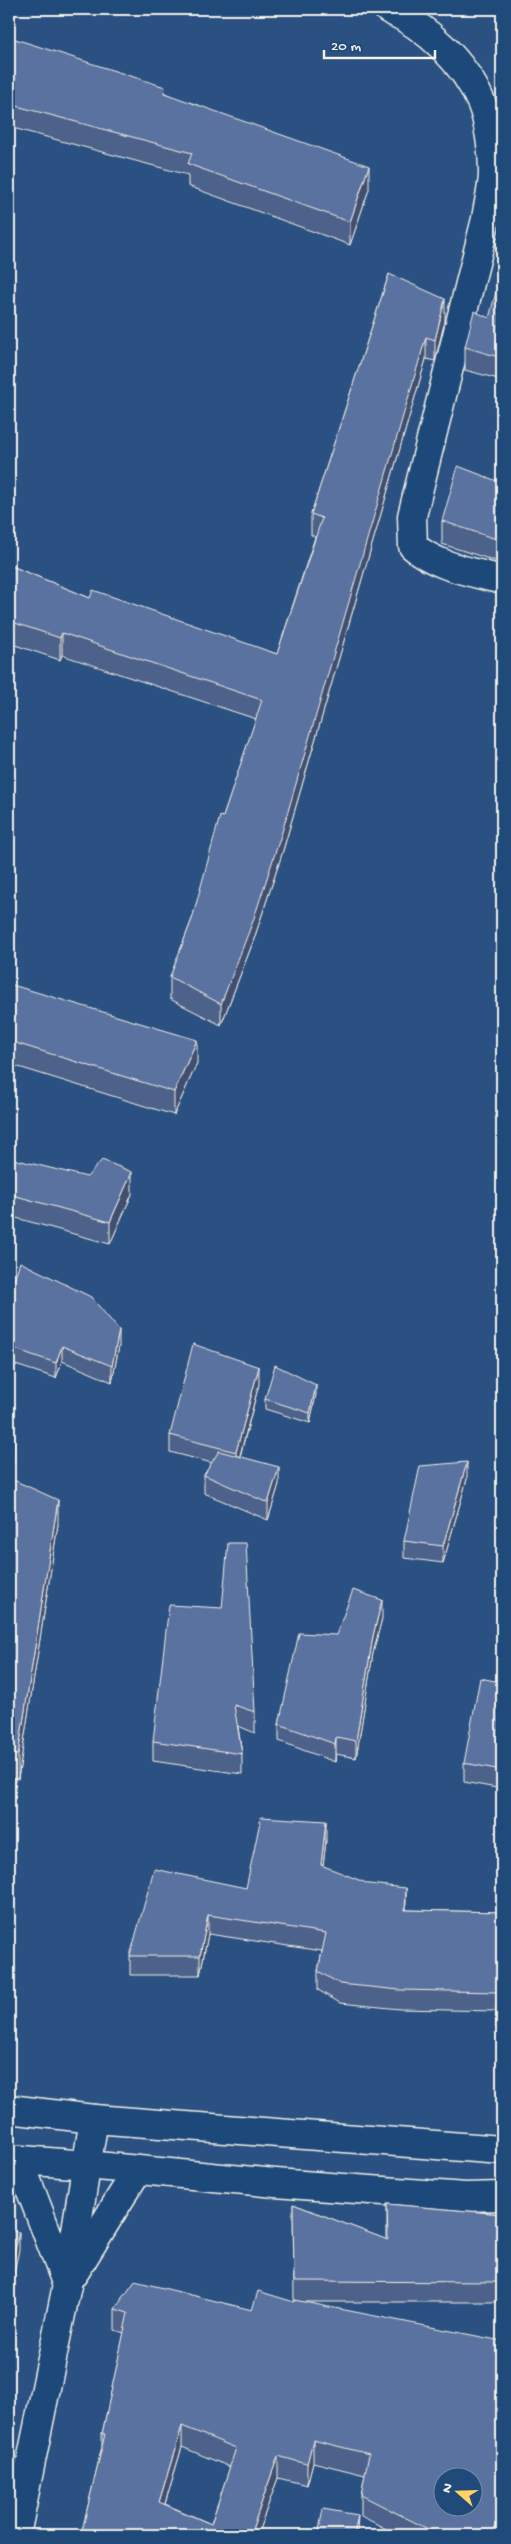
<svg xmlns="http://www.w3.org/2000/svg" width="511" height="2544" font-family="'Gochi Hand',sans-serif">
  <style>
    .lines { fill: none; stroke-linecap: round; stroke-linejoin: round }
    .street-casing { stroke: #f4f1e8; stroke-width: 31 }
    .secondary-casing { stroke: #f4f1e8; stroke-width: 31 }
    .primary-casing { stroke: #f4f1e8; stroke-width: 31 }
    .street { stroke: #1f4a7a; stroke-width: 28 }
    .secondary { stroke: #1f4a7a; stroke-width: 28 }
    .primary { stroke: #1f4a7a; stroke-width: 28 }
    .wall { fill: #4d628a; stroke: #f4f1e8; fill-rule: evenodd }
    .shaded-wall { fill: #3f5070; stroke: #f4f1e8 }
    .building { fill: #5a72a0; stroke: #f4f1e8; fill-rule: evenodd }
  </style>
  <rect width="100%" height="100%" fill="#2a5181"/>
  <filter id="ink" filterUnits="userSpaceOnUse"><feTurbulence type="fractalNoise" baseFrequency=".02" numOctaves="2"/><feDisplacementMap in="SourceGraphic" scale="10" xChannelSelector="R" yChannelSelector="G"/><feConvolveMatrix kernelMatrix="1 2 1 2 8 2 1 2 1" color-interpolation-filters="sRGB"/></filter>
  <g filter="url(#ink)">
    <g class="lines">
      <g class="street-casing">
        <path id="street" d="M388,9c39,18 76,53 93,93 8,18 12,52 12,71 0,15 -5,31 -7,46l-74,297 1,30c24,21 60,26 89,34"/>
      </g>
      <g class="secondary-casing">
        <g id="secondary">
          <path d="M94,2119l408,31"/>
          <path d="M87,2165l188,18 190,14 37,-1"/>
        </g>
      </g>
      <g class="primary-casing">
        <g id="primary">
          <path d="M9,2109l85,10 -27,166 -51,250"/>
          <path d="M9,2159l78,6"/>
          <path d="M19,2160l48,125"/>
          <path d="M74,2273l63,-102"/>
        </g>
      </g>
      <use href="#street" class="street"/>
      <use href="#secondary" class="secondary"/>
      <use href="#primary" class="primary"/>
    </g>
    <g class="wall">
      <path d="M9,37l156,56 204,96 -19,56 -162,-59v-11l-179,-48z"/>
      <path d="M389,274l56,46 -10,41 -9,-2 -144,495 -29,88 -32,83 -51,-26v-22l22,-58 31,-102 33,-98 -194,-64 -2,5 -51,-17v-78l81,33 187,56 38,-117 -4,-2v-21z"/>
      <path d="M502,293v87l-37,-10v-23l24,-29z"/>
      <path d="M502,483v80l-60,-19v-23z"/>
      <path d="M9,984l188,79 -23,52 -165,-51z"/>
      <path d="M502,1056v38l-4,-1v-21z"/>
      <path d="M9,1158l123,36 -22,50 -101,-28z"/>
      <path d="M9,1295l110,51 -7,36 -50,-21 -6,17 -47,-15z"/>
      <path d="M259,1384l-19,73 39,27 -11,36 -64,-27v-18l8,-12 -42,-11v-17z"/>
      <path d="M316,1394l-6,29 -45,-14v-10z"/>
      <path d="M9,1436l5,23 -4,19 48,46 -40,255 -9,-1z"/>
      <path d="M467,1479l-24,84 -39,-5v-17z"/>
      <path d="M222,1608l33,104v21l-17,-7 4,28v20l-89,-13v-20z"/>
      <path d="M382,1618l-9,35 -17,105 -20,-4 -1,8 -56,-21v-17l57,-89z"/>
      <path d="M502,1677v112l-38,-7v-19z"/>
      <path d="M326,1840l-3,26 83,40v4l96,2v116h-6v-17l-96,-2 -60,-6 -22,-13v-19l4,-20 -114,-17 -8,41h-70v-19l116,-68z"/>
      <path d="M293,2204l94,36v-36l115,10v88h-197l197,233h-104l-37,-19v-21l4,-20 -52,-13 -6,23 -29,-7 -21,57h-176l21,-88v-13l22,-101 -9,-3v-21l137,1 42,-8zM182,2447l48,20 -19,57 -46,-20z"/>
    </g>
    <g class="shaded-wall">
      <path d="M369,166v23l-19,56v-23z"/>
      <path d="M445,299v21l-10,41v-21z"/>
      <path d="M426,337v22l-144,495 -29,88 -32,83v-21z"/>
      <path d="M62,633v22l-2,5v-22z"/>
      <path d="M197,1040v23l-23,52v-23z"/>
      <path d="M132,1172v22l-22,50v-22z"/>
      <path d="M119,1330v16l-7,36v-16z"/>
      <path d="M62,1346v15l-6,17v-15z"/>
      <path d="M259,1367v17l-23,86v-18z"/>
      <path d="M316,1385v9l-6,29v-10z"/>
      <path d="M14,1435v24l-5,25v-24z"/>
      <path d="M467,1462v17l-24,84v-17z"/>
      <path d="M279,1467v17l-11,36v-17z"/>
      <path d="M58,1500v24l-40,255v-24z"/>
      <path d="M382,1600v18l-9,35 -17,105v-17l17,-105z"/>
      <path d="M336,1737v17l-1,8v-18z"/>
      <path d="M326,1821v19l-5,44v-19z"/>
      <path d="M406,1888v18l-1,23v-19z"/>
      <path d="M208,1915v19l-8,41v-19z"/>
      <path d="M19,2232v18l-10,45v-19z"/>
      <path d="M182,2426v21l-23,76v-21z"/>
      <path d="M313,2440v22l-6,23v-21z"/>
      <path d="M278,2456v22l-21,57h-7z"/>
      <path d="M358,2515l-1,20h-3z"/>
    </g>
    <g class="building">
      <path d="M9,37l156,50 -1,6 205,73 -19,56 -162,-58 4,-11 -183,-49z"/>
      <path d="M389,274l56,25 -10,41 -9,-3 -144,495 -29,89 -32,83 -51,-27 22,-58 28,-103 3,1 39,-117 -200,-67 -2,5 -51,-17v-56l81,33 3,-8 184,64 45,-136 -11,-4z"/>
      <path d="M496,292l6,1v65l-37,-11 9,-36 15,7z"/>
      <path d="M458,466l44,17v58l-60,-20z"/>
      <path d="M9,984l188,56 -23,52 -165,-51z"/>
      <path d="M502,1056v17l-4,-1z"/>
      <path d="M9,1158l78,19 15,-17 30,12 -22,50 -101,-28z"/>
      <path d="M20,1262l71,35 28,33 -7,36 -50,-20 -6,17 -47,-16v-52z"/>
      <path d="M193,1344l66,23 -23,85 -66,-17z"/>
      <path d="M275,1365l41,20 -6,28 -45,-14z"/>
      <path d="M14,1435l-5,25v-24z"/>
      <path d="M219,1451l60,16 -11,36 -64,-28z"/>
      <path d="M467,1462l-24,84 -39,-5 16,-75z"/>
      <path d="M9,1478l49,22 -40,255 -9,-1z"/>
      <path d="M228,1543h18l9,169 -21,-7 8,49 -89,-13 16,-136 53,3z"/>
      <path d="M353,1590l29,10 -9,36 -17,105 -20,-4 -1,7 -56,-20 20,-91 37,2z"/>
      <path d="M502,1677v93l-38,-7 16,-85 20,4z"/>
      <path d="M261,1817l65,4 -5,44 48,19 37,4 -1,22 97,2v98l-6,-1 1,-17 -97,-2 -60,-6 -22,-13 8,-38 -118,-18 -8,41h-70l24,-87 92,19z"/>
      <path d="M293,2204l95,36 -1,-36 115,10v68l-208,-1z"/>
      <path d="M9,2230l10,2 -10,44z"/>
      <path d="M135,2281l117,29 6,-19 36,11v-2l208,41v194h-47l-25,-5 -69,-35 8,-41 -56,-14 -6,24 -29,-8 -28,79h-169l24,-101h-3l26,-121 -13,-4zM182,2426l54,22 -25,76 -52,-22zM444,2476h30v30h-30z"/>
      <path d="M323,2509l35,6 -4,20h-36z"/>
    </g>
  </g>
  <rect width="511" height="2544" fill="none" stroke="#1f4a7a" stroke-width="30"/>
  <rect x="15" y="15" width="481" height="2514" fill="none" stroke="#f4f1e8" stroke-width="2" filter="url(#ink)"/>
  <g transform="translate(458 2492) rotate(290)"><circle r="24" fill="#1f4a7a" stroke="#748da6"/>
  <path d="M0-4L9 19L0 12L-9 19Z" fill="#ffd166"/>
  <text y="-8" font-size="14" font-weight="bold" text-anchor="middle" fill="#f4f1e8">N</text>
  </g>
  <path d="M324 50v8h111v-8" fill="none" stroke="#f4f1e8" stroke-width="2.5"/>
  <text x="331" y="50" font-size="15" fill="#f4f1e8" stroke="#1f4a7a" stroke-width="4" paint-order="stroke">20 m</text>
</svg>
